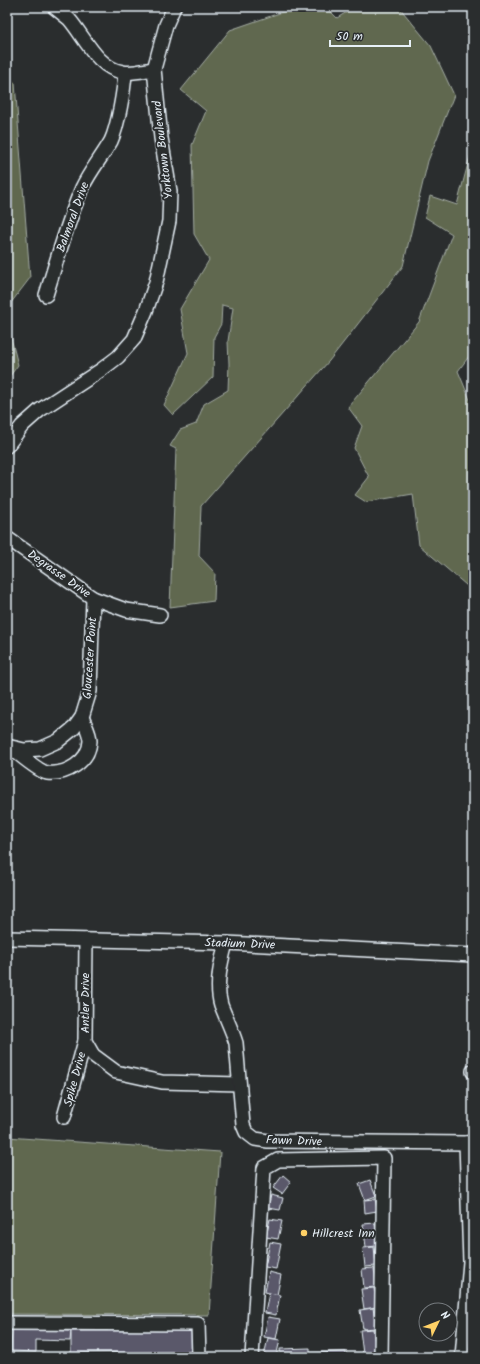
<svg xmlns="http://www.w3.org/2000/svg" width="480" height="1364" font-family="Kalam,sans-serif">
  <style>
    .green { fill: #60684f; stroke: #a4aca4 }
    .building { fill: #5a586a; stroke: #e8f1f8 }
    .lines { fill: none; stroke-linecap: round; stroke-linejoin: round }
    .minor-casing { stroke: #e8f1f8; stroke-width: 16 }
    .minor { stroke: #2a2d2e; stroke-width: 13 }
    .poi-dot { fill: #ffd166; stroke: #2a2d2e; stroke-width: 1.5 }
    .labels { text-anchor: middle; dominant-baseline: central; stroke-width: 4; stroke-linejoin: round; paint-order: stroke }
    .street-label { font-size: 12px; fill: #e8f1f8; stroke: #2a2d2e }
    .poi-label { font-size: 12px; fill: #e8f1f8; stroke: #2a2d2e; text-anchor: start }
  </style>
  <rect width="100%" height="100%" fill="#2a2d2e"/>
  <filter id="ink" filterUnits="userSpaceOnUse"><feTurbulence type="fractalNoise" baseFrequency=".025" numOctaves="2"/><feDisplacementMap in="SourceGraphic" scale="8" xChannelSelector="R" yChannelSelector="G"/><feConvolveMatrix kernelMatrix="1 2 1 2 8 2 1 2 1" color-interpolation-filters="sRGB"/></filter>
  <g filter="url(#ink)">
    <g class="green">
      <path d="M297,7h29l11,11 18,-11h44l32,39 23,49 -26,66 -25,105 -74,95 -128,145 -2,50 16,17 -1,28 -44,6 6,-158 -6,-3 10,-16 16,-6 8,-20 24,-14 1,-26 -1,-23 5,-33 -11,-3 -1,19 -7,13 -1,40 -40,38 -9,-10 24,-52 -8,-44 29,-49 -15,-26 -2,-89 14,-34 -25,-21 49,-60z"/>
      <path d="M7,74l8,9 15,195 -23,30z"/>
      <path d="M473,155v196l-15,20 15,36v184l-54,-46 -6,-51 -47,8 -11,-7 14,-18 -15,-29 8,-22 -14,-19 71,-85 33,-88 -27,-17 5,-21 27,9 13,-49z"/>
      <path d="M7,322l11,43 -11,15z"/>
      <path d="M7,1137l213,15 -11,163 -202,-1z"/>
    </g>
    <g class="building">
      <path d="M283,1175l8,7 -9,12 -9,-6z"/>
      <path d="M370,1180l6,16 -11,4 -6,-16z"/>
      <path d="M271,1195l12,3 -3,12 -12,-2z"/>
      <path d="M375,1199l2,12 -12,2 -1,-13z"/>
      <path d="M270,1219l12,2 -4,18 -12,-2z"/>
      <path d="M375,1223l2,23 -11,1 -3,-23z"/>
      <path d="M270,1242l11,2 -5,25 -11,-2z"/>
      <path d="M374,1247l2,19 -11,1 -2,-19z"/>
      <path d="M374,1268l2,19 -12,1 -2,-19z"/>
      <path d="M269,1272l12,3 -4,20 -12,-3z"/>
      <path d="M374,1288l2,19 -12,2 -3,-20z"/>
      <path d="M269,1293l11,2 -4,20 -11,-2z"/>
      <path d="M373,1308l3,20 -13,1 -3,-19z"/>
      <path d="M268,1317l12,2 -4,20 -12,-2z"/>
      <path d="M12,1329l59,2 -1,10 -34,-1v12l-25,-1z"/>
      <path d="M373,1329l3,24 -13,1 -3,-24z"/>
      <path d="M194,1330v22l-123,1v-22z"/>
      <path d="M268,1338l12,2 -4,17 -12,-1z"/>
      <path d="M310,1348v5l36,-1v5h-65l-1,-8z"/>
    </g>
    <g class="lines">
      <g class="minor-casing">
        <g id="minor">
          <path d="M54,7c5,4 10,8 15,12 15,17 29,50 54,53 10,2 22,-2 31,-3"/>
          <path d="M46,295c11,-35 21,-72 36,-107 8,-17 20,-31 29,-47 7,-15 13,-51 14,-68"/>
          <path d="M7,446l15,-20 18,-16 61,-40 17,-13 16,-18 12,-28 10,-29 13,-61 1,-30 -9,-53 -7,-69 12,-44 8,-18"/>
          <path d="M7,538l86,60 33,12 34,5"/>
          <path d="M7,746l17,4 16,-1 18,-8 16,-13 8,-11 8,-26 3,-93"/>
          <path d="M11,748c8,6 27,23 36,25 19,2 42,-11 43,-32 0,-8 -5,-16 -8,-24"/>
          <path d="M7,938l219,5 247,12"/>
          <path d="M86,940l-1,101 8,14 23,17 46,10 77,2"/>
          <path d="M226,943c-5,19 -11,42 -5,62 5,13 11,25 15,38l7,82 3,7 9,7 13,2 198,2"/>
          <path d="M473,1071v1"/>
          <path d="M64,1117l21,-76"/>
          <path d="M7,1323l191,1 1,33"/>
          <path d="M252,1357l12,-189 14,-8 106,-2 -3,199"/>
          <path d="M462,1357l8,-95 -4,-119 7,-1"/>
        </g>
      </g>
      <use href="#minor" class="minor"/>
    </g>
  </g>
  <circle class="poi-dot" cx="304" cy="1233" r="4"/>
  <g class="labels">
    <g class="street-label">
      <text transform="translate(163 150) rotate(-97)">Yorktown Boulevard</text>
      <text transform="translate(73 217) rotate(-70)">Balmoral Drive</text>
      <text transform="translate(59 574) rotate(35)">Degrasse Drive</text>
      <text transform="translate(90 658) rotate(-86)">Gloucester Point</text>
      <text transform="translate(240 944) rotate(2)">Stadium Drive</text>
      <text transform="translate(85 1003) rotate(-90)">Antler Drive</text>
      <text transform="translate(75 1079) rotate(-75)">Spike Drive</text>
      <text transform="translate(294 1141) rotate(2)">Fawn Drive</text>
    </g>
    <g class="poi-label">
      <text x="312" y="1233">Hillcrest Inn</text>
    </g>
  </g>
  <rect width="480" height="1364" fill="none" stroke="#2a2d2e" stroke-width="24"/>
  <rect x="12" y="12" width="456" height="1340" fill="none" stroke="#e8f1f8" stroke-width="1.5" filter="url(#ink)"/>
  <g transform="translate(438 1322) rotate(47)"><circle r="19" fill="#2a2d2e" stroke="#767b7f"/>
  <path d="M0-3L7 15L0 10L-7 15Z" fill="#ffd166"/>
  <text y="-6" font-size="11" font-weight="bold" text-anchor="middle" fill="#e8f1f8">N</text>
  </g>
  <path d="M330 40v6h80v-6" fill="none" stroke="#e8f1f8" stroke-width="2"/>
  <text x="336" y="40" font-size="12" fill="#e8f1f8" stroke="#2a2d2e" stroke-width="3" paint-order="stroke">50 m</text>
</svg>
